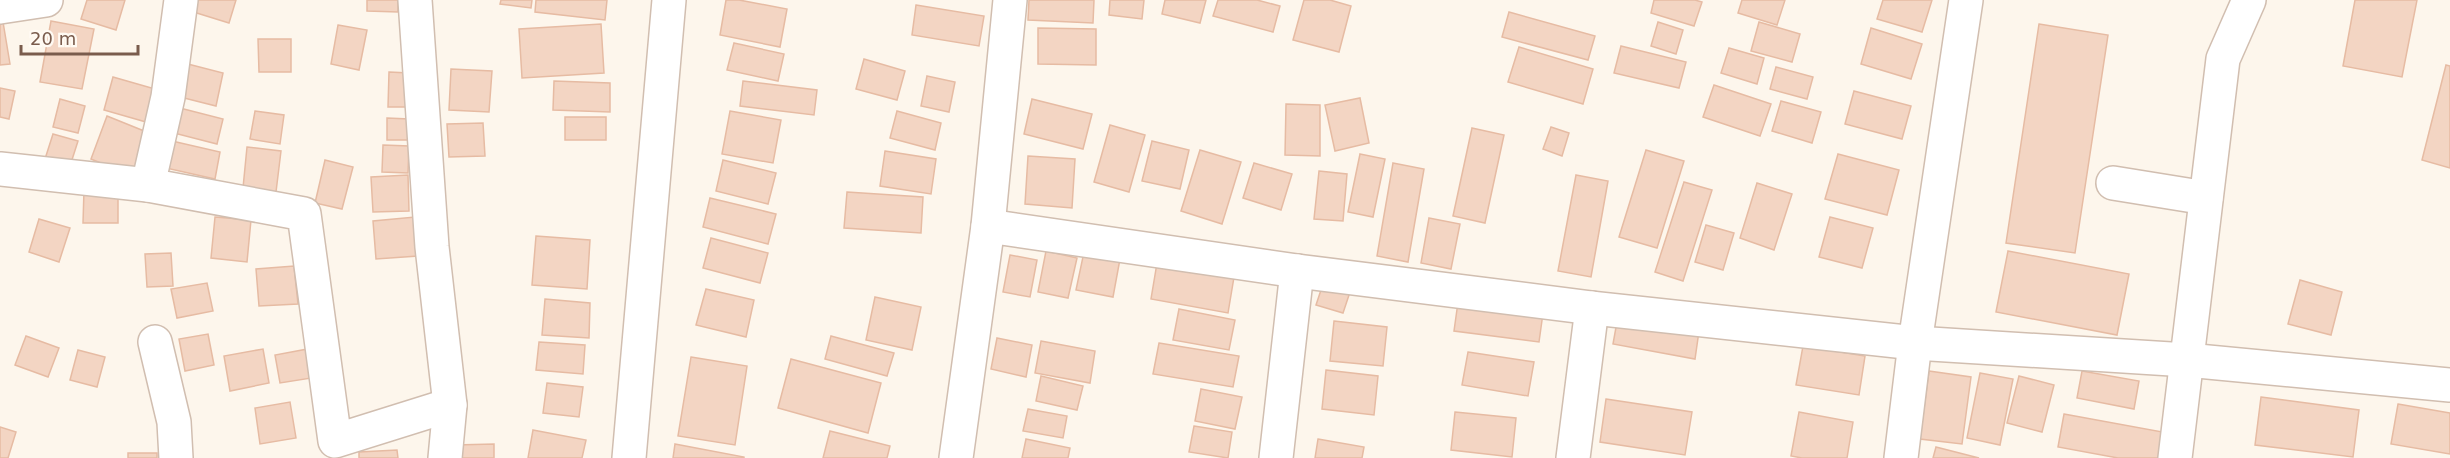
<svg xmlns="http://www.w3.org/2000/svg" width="2450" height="458" font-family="'DejaVu Sans',sans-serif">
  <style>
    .building { fill: #f3d5c3; stroke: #e6bba3; stroke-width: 1.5 }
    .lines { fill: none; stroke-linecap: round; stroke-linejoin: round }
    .minor-casing { stroke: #d1beb0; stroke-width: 36 }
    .minor { stroke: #fff; stroke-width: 33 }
  </style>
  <rect width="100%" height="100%" fill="#fdf6ec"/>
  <g class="building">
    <path d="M87,0h38l-9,30 -35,-11z"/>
    <path d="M190,0h46l-7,23 -42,-13z"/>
    <path d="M367,0h31v12l-31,-1z"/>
    <path d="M501,0h31l-1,8 -31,-4z"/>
    <path d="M536,0h71l-2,20 -70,-8z"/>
    <path d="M726,0h13l48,9 -7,38 -60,-12z"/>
    <path d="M1029,0h65l-1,23 -65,-3z"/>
    <path d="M1110,0h34l-2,19 -33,-4z"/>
    <path d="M1165,0h41l-6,23 -38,-9z"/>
    <path d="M1218,0h39l23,6 -7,26 -60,-16z"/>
    <path d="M1304,0h26l21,6 -12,46 -46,-12z"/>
    <path d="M1654,0h41l7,2 -8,24 -43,-13z"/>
    <path d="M1742,0h43l-8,25 -39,-12z"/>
    <path d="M1883,0h49l-10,32 -45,-13z"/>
    <path d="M2355,0h62l-15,77 -59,-11z"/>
    <path d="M916,5l68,11 -5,30 -67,-11z"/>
    <path d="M1509,12l86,24 -7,24 -86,-23z"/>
    <path d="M51,21l43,8 -12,60 -42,-7z"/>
    <path d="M0,22h3l7,42 -10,1z"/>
    <path d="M1658,22l25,8 -7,24 -25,-8z"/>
    <path d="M1759,22l41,12 -8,28 -41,-11z"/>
    <path d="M601,24l3,49 -82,5 -3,-49z"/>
    <path d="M2039,24l69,11 -33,218 -69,-10z"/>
    <path d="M338,25l29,5 -8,40 -28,-6z"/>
    <path d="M1038,28l58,1v36l-58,-1z"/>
    <path d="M1871,28l51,16 -11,35 -50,-15z"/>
    <path d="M258,39h33v33h-32z"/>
    <path d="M734,43l50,11 -6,27 -51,-11z"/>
    <path d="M1621,46l65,16 -7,26 -65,-15z"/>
    <path d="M1519,47l74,22 -10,35 -75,-22z"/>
    <path d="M1729,48l35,10 -7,26 -36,-11z"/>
    <path d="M864,59l41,12 -8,29 -41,-11z"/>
    <path d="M184,63l39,10 -7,33 -40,-10z"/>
    <path d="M2446,65l4,1v102l-28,-8z"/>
    <path d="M1776,67l37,10 -6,22 -37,-10z"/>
    <path d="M451,69l41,2 -3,41 -40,-2z"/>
    <path d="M389,72l20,1v34h-21z"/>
    <path d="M927,76l28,6 -6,30 -28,-6z"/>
    <path d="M113,77l49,14 -9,33 -49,-14z"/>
    <path d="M554,81l56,2v29l-57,-2z"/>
    <path d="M743,81l74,9 -3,25 -74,-9z"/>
    <path d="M1714,85l57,19 -11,32 -57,-19z"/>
    <path d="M0,88l15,3 -6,28 -9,-2z"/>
    <path d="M1854,91l57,15 -9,33 -57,-15z"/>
    <path d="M1360,98l9,45 -34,8 -10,-46z"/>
    <path d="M60,99l25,7 -7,27 -25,-6z"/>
    <path d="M1032,99l60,15 -9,35 -59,-15z"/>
    <path d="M1781,101l40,11 -9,31 -40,-12z"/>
    <path d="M1286,104l34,1v51l-35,-1z"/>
    <path d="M176,107l47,12 -6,25 -47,-12z"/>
    <path d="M255,111l29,4 -4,29 -30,-5z"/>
    <path d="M730,111l51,9 -8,43 -51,-9z"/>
    <path d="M897,111l44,12 -6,27 -45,-12z"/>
    <path d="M107,116l47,19 -17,43 -46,-19z"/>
    <rect x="565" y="117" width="41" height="23"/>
    <path d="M387,118l22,1v21h-22z"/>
    <path d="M483,123l2,33 -36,1 -2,-33z"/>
    <path d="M1110,125l35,10 -16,57 -35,-10z"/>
    <path d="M1551,127l18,6 -7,23 -19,-7z"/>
    <path d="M1472,128l32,7 -19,88 -32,-7z"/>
    <path d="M53,134l25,7 -8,25 -25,-7z"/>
    <path d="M172,141l48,11 -5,27 -49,-11z"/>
    <path d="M1152,141l37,9 -9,39 -38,-8z"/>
    <path d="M383,145l26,1 -1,27 -26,-1z"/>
    <path d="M247,147l34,4 -5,41 -33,-4z"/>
    <path d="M1200,150l41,12 -19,62 -41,-13z"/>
    <path d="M1646,150l38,11 -27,87 -38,-11z"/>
    <path d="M885,151l51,8 -5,35 -51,-8z"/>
    <path d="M1360,154l25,5 -12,58 -25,-5z"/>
    <path d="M1838,154l61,16 -12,45 -62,-16z"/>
    <path d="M1028,156l47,3 -3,49 -47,-4z"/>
    <path d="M325,160l28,7 -11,42 -27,-6z"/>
    <path d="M723,160l53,13 -8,31 -52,-13z"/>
    <path d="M1254,163l38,11 -11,36 -38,-12z"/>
    <path d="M1393,163l31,6 -16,93 -31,-6z"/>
    <path d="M1319,171l28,3 -4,47 -29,-2z"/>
    <path d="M408,175l1,36 -36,1 -2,-35z"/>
    <path d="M1576,175l32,6 -17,96 -33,-6z"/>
    <path d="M1684,182l28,8 -29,91 -28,-9z"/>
    <path d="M1757,183l35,11 -18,56 -34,-12z"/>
    <path d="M84,190l34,1v32h-35z"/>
    <path d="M847,192l76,5 -2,36 -77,-5z"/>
    <path d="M710,198l66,16 -8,30 -65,-17z"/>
    <path d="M215,217l36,3 -4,42 -36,-4z"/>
    <path d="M415,217l3,39 -42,3 -3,-38z"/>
    <path d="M1830,217l43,11 -11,40 -43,-11z"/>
    <path d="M1429,218l31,6 -9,45 -30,-6z"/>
    <path d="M39,219l31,9 -11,34 -30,-10z"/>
    <path d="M1706,225l28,8 -11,37 -28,-8z"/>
    <path d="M536,236l54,4 -3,49 -55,-4z"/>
    <path d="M711,238l57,15 -8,30 -57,-15z"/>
    <path d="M1046,251l31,7 -9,40 -30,-6z"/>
    <path d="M2008,251l121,23 -12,61 -121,-23z"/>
    <path d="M1084,252l36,7 -7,38 -37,-7z"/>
    <path d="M171,253l2,33 -26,1 -2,-33z"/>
    <path d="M1010,255l27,5 -7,37 -27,-5z"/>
    <path d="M1157,263l77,14 -6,36 -77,-14z"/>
    <path d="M294,266l4,38 -39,2 -3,-37z"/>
    <path d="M2300,280l42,12 -11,43 -43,-11z"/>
    <path d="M207,283l6,28 -36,7 -6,-29z"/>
    <path d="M1323,284l27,8 -7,21 -27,-8z"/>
    <path d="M706,289l48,11 -8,37 -50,-12z"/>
    <path d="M1459,295l85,11 -5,36 -85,-11z"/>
    <path d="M875,297l46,10 -9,43 -46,-10z"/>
    <path d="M545,299l45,4 -1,35 -47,-3z"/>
    <path d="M1179,309l56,11 -6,30 -56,-10z"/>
    <path d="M1618,316l81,15 -4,28 -82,-15z"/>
    <path d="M1334,321l53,6 -4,39 -53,-5z"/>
    <path d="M208,334l6,31 -29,6 -6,-32z"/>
    <path d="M26,336l33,12 -11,29 -33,-12z"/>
    <path d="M831,336l63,17 -7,23 -62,-17z"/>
    <path d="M997,338l35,7 -6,32 -35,-8z"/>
    <path d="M1041,341l54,10 -5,32 -55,-10z"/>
    <path d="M539,342l46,3 -2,29 -47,-4z"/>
    <path d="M1159,343l80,13 -6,31 -80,-13z"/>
    <path d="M1803,346l62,10 -6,39 -63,-10z"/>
    <path d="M313,348l5,29 -38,6 -5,-28z"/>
    <path d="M263,349l6,34 -39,8 -6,-35z"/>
    <path d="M78,350l27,7 -8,30 -27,-7z"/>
    <path d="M1468,352l66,10 -6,34 -66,-11z"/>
    <path d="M691,357l56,9 -12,79 -57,-9z"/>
    <path d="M791,359l90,24 -13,50 -90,-25z"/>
    <path d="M1326,370l52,6 -4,39 -52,-6z"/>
    <path d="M1929,371l42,6 -9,67 -42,-5z"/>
    <path d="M2082,371l57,10 -5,28 -57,-11z"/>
    <path d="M1980,373l33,6 -13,66 -33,-7z"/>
    <path d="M1041,376l42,10 -6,24 -41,-9z"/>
    <path d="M2019,376l35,9 -12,47 -35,-9z"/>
    <path d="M547,383l36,4 -4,30 -36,-4z"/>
    <path d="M1201,389l41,8 -7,32 -40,-8z"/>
    <path d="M2261,397l98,13 -6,47 -98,-12z"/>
    <path d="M1606,399l86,13 -7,43 -85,-13z"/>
    <path d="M290,402l6,36 -36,6 -5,-36z"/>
    <path d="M2398,404l52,9v41l-59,-10z"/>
    <path d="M1028,409l39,7 -4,22 -40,-7z"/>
    <path d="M1455,412l61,6 -4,39 -61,-7z"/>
    <path d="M1799,412l54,10 -6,36h-45l-11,-2z"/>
    <path d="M2064,414l104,19 -5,25h-45l-60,-11z"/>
    <path d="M1194,426l38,6 -4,26 -39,-6z"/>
    <path d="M0,427l16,5 -8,26h-8z"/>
    <path d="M533,430l53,10 -4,18h-54z"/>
    <path d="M830,431l60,15 -3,12h-64z"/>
    <path d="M1026,439l44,9 -2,10h-46z"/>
    <path d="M1318,439l46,8 -2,11h-47z"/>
    <path d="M494,444v14h-40v-13z"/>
    <path d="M675,444l69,13v1h-71z"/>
    <path d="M1936,447l43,11h-46z"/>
    <path d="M397,450l1,8h-39v-6z"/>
    <rect x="128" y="453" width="29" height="5"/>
  </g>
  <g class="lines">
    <g class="minor-casing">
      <g id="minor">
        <path d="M415,0l17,247 18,158 -5,53"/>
        <path d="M0,7l46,-7"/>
        <path d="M0,169l148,16 20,-88 13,-97"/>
        <path d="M2113,183l93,15"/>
        <path d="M148,185l156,29 31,227 115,-36"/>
        <path d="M988,226l22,-226"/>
        <path d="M155,342l19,80 2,36"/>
        <path d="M629,458l40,-458"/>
        <path d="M956,458l32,-232 309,45 295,37 323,35 272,17 263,25"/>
        <path d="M1276,458l21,-187"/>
        <path d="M1573,458l19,-150"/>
        <path d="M1901,458l14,-115 51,-343"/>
        <path d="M2175,458l48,-399 26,-59"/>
      </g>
    </g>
    <use href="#minor" class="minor"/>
  </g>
  <path d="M21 45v9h117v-9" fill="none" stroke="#7a5c4d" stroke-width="3"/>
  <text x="30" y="45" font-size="18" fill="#7a5c4d" stroke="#fffaf3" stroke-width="4.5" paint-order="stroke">20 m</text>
</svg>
